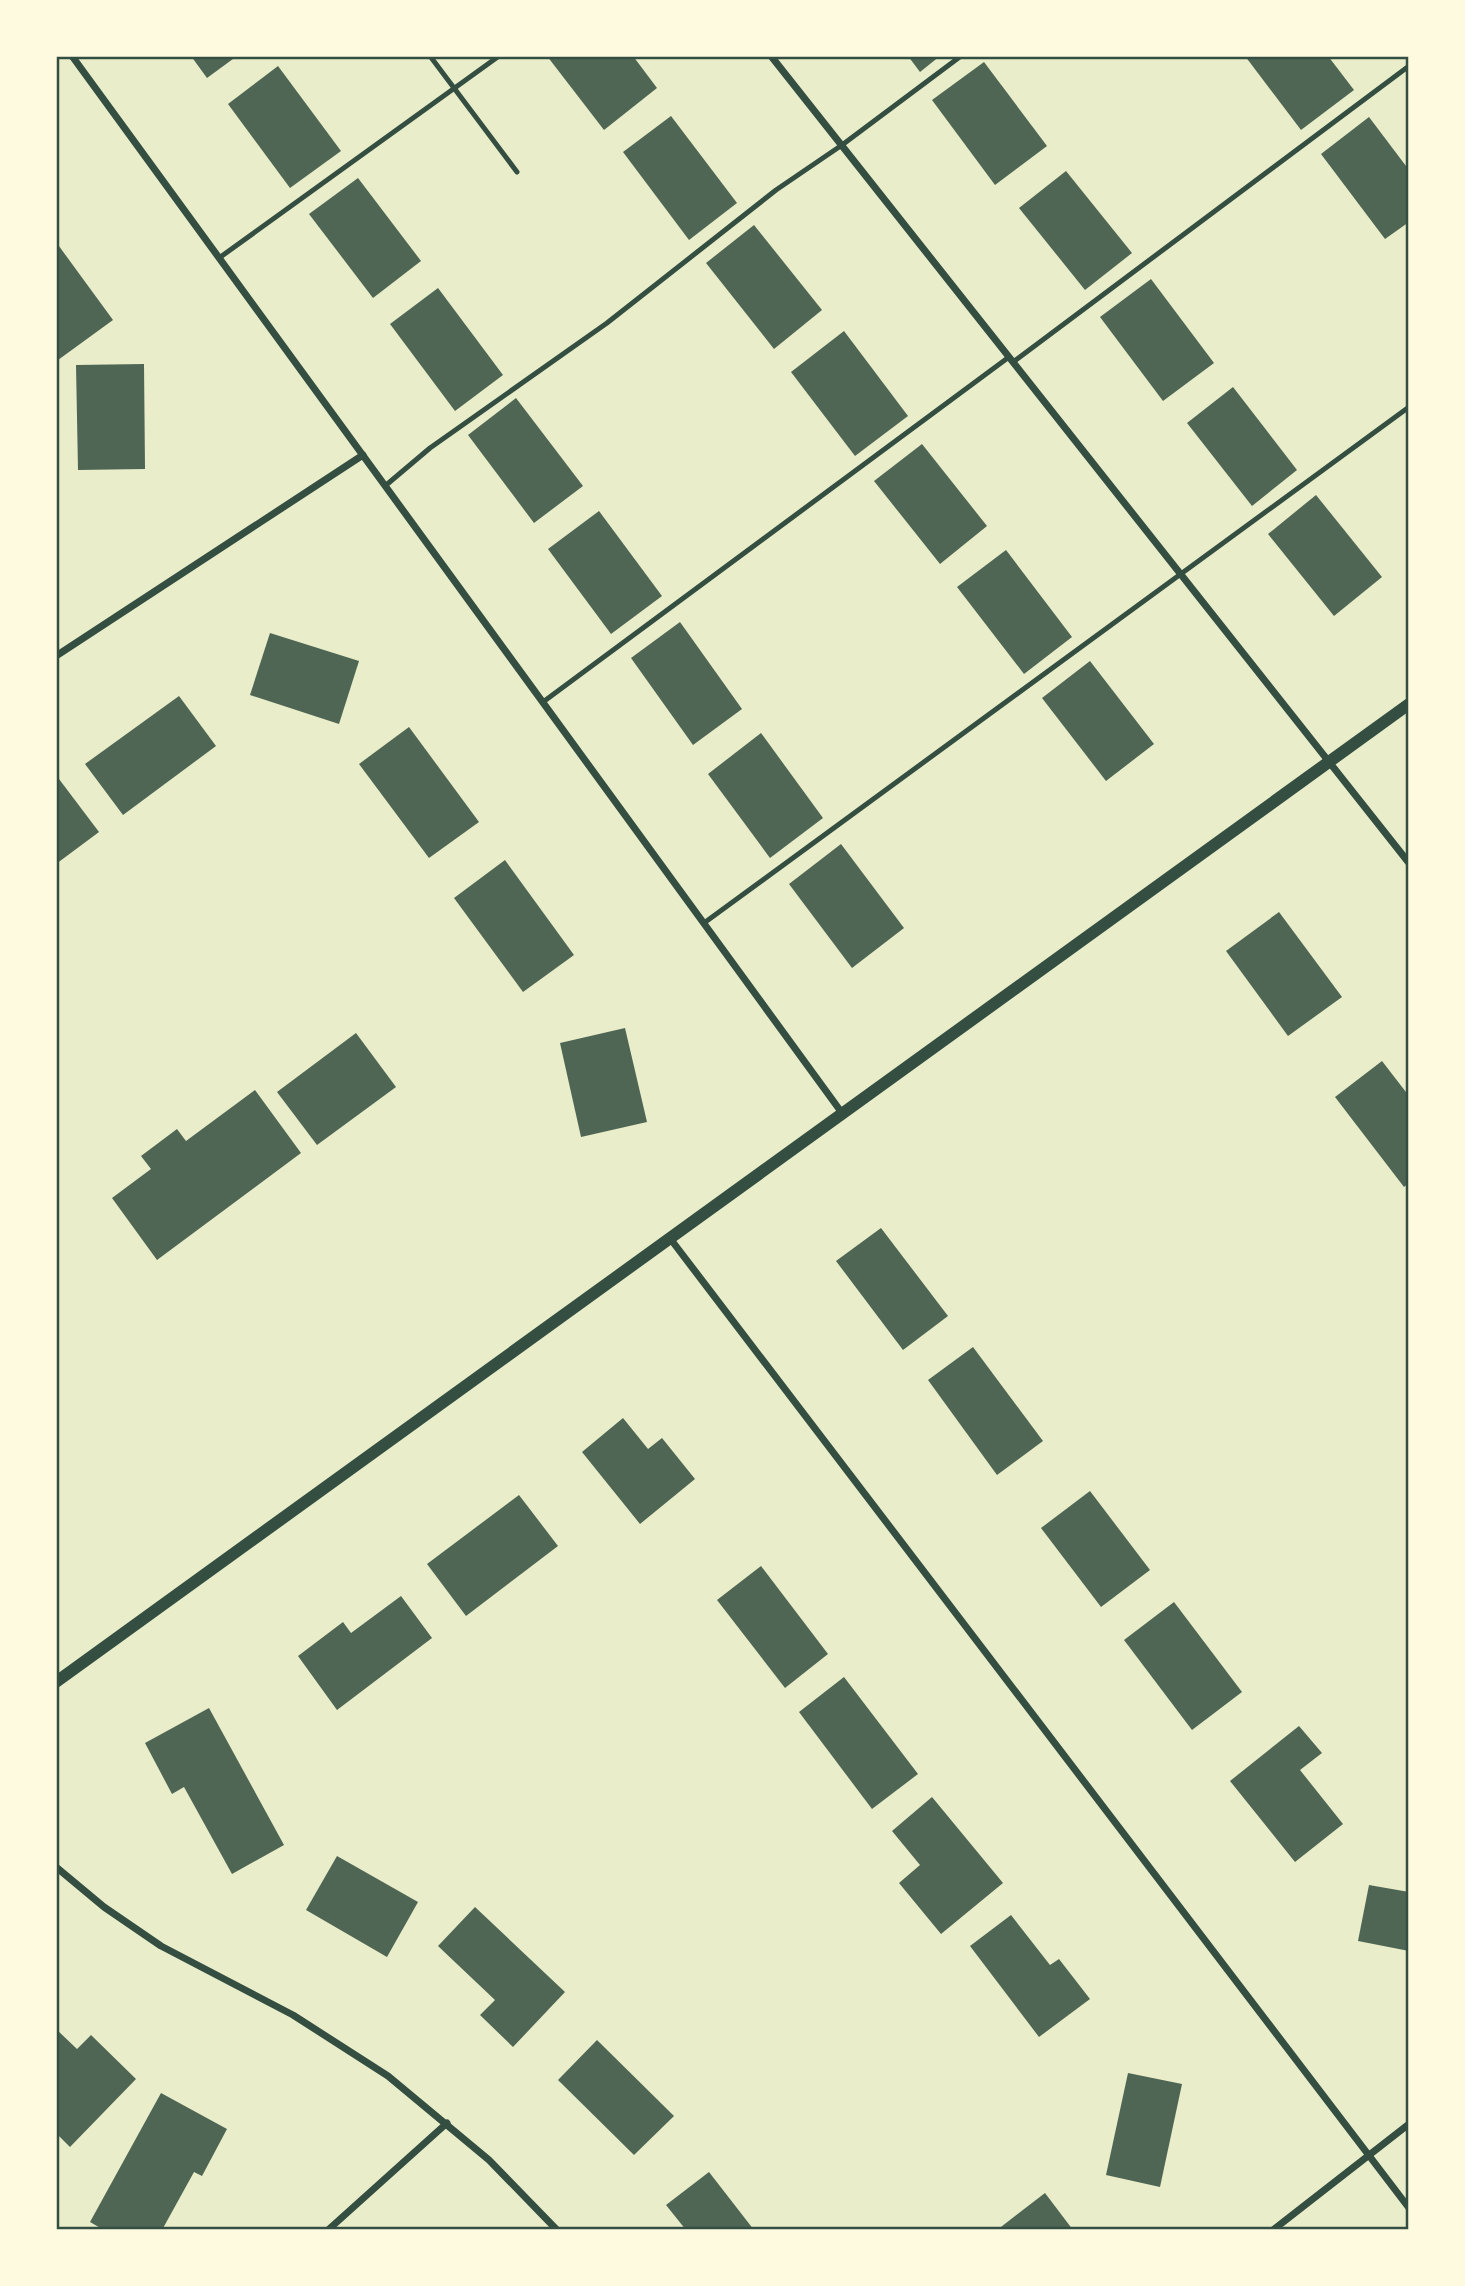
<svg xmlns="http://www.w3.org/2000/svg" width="1465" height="2286" font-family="Figtree,sans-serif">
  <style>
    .building { fill: #4f6655 }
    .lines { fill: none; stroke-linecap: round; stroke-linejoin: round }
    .service { stroke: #344e41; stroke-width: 5 }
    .minor { stroke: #344e41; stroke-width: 7 }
    .tertiary { stroke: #344e41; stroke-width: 12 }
    .neatline { fill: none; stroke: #344e41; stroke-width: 2.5 }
  </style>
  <rect width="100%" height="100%" fill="#e9edc9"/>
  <g class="building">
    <path d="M191,56h46l-30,22z"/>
    <path d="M547,56h86l24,32 -53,42z"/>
    <path d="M908,56h32l-20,16z"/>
    <path d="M1245,56h83l26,34 -53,40z"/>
    <path d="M984,62l63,84 -52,39 -63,-85z"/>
    <path d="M278,66l63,85 -51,37 -62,-84z"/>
    <path d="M671,116l66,87 -48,37 -66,-88z"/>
    <path d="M1369,117l40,53v52l-24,17 -64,-85z"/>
    <path d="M1066,171l66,82 -47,37 -66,-82z"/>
    <path d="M358,178l63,83 -48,37 -64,-84z"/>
    <path d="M754,225l68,85 -48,39 -68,-86z"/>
    <path d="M56,242l57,78 -55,40 -2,-3z"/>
    <path d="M1151,279l63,84 -51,38 -63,-84z"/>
    <path d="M438,288l65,87 -48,36 -65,-87z"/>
    <path d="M844,331l64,85 -53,40 -64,-84z"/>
    <path d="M144,364l1,105 -67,1 -2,-105z"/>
    <path d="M1233,387l64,83 -45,36 -65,-83z"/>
    <path d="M516,398l67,88 -49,37 -66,-88z"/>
    <path d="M922,444l65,82 -47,38 -66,-83z"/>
    <path d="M1316,495l66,82 -48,39 -66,-82z"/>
    <path d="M599,511l63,85 -51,38 -63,-85z"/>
    <path d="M1006,550l66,87 -48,37 -67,-87z"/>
    <path d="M680,622l62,87 -49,36 -62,-87z"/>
    <path d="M270,633l89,28 -20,63 -89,-29z"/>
    <path d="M1090,661l64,83 -48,37 -64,-83z"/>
    <path d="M179,696l37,50 -93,69 -38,-51z"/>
    <path d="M409,727l70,95 -50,36 -70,-94z"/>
    <path d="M761,733l62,85 -53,40 -62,-84z"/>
    <path d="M59,779l40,53 -43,32v-82z"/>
    <path d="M841,844l63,84 -52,40 -63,-84z"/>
    <path d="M505,860l69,95 -51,37 -69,-94z"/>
    <path d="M1279,912l63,85 -54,39 -62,-85z"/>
    <path d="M625,1028l22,94 -66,15 -21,-94z"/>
    <path d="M356,1033l40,54 -79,58 -40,-53z"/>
    <path d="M1382,1061l27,35v87l-5,4 -69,-90z"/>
    <path d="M255,1090l46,63 -144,107 -45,-62 39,-29 -10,-13 36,-27 9,12z"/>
    <path d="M881,1228l67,88 -45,34 -67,-89z"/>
    <path d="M973,1347l70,94 -46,34 -69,-95z"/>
    <path d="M623,1418l25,31 14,-11 33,41 -55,45 -58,-72z"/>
    <path d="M1090,1491l60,79 -49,37 -60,-79z"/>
    <path d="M519,1495l39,51 -92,70 -39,-52z"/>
    <path d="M761,1566l67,88 -43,34 -68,-88z"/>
    <path d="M401,1596l31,42 -95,72 -39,-54 45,-34 8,11z"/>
    <path d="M1174,1602l68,90 -50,38 -68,-90z"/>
    <path d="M844,1677l74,97 -46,35 -73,-97z"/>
    <path d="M209,1708l75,137 -52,29 -48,-87 -12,7 -27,-51z"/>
    <path d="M1299,1726l23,27 -22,17 43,54 -48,38 -65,-81z"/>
    <path d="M932,1797l71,86 -62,51 -42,-51 21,-18 -28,-34z"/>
    <path d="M337,1856l81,46 -31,55 -81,-47z"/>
    <path d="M1369,1885l40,7v59l-51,-10z"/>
    <path d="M475,1907l90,85 -52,55 -33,-32 15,-15 -57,-54z"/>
    <path d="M1011,1915l39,50 9,-6 31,40 -51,38 -69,-91z"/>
    <path d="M56,2029l21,20 14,-14 45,44 -66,68 -14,-14z"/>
    <path d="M597,2040l77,76 -40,39 -76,-75z"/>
    <path d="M1128,2073l54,11 -22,103 -54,-12z"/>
    <path d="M161,2093l66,36 -25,47 -8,-4 -32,58h-58l-14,-8z"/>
    <path d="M709,2172l45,58h-68l-20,-25z"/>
    <path d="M1045,2193l28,37h-76z"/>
  </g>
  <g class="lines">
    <g class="service">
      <path d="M430,56l87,116"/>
      <path d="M219,258l280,-202"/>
      <path d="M1013,362l396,-296"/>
      <path d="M385,486l45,-38 177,-125 169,-133 66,-45 119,-89"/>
      <path d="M543,702l466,-345"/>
      <path d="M704,923l705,-516"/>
    </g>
    <g class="minor">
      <path d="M72,56l770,1057"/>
      <path d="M771,56l638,807"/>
      <path d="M56,656l307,-201"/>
      <path d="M669,1237l740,971"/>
      <path d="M56,1867l48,40 57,39 132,69 95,61 101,84 68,70"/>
      <path d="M328,2230l119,-107"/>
      <path d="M1273,2230l136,-106"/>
    </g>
    <path class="tertiary" d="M56,1682l1353,-978"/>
  </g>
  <rect width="1465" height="2286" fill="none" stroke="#fefae0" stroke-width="116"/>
  <rect x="58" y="58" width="1349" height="2170" class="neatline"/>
</svg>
